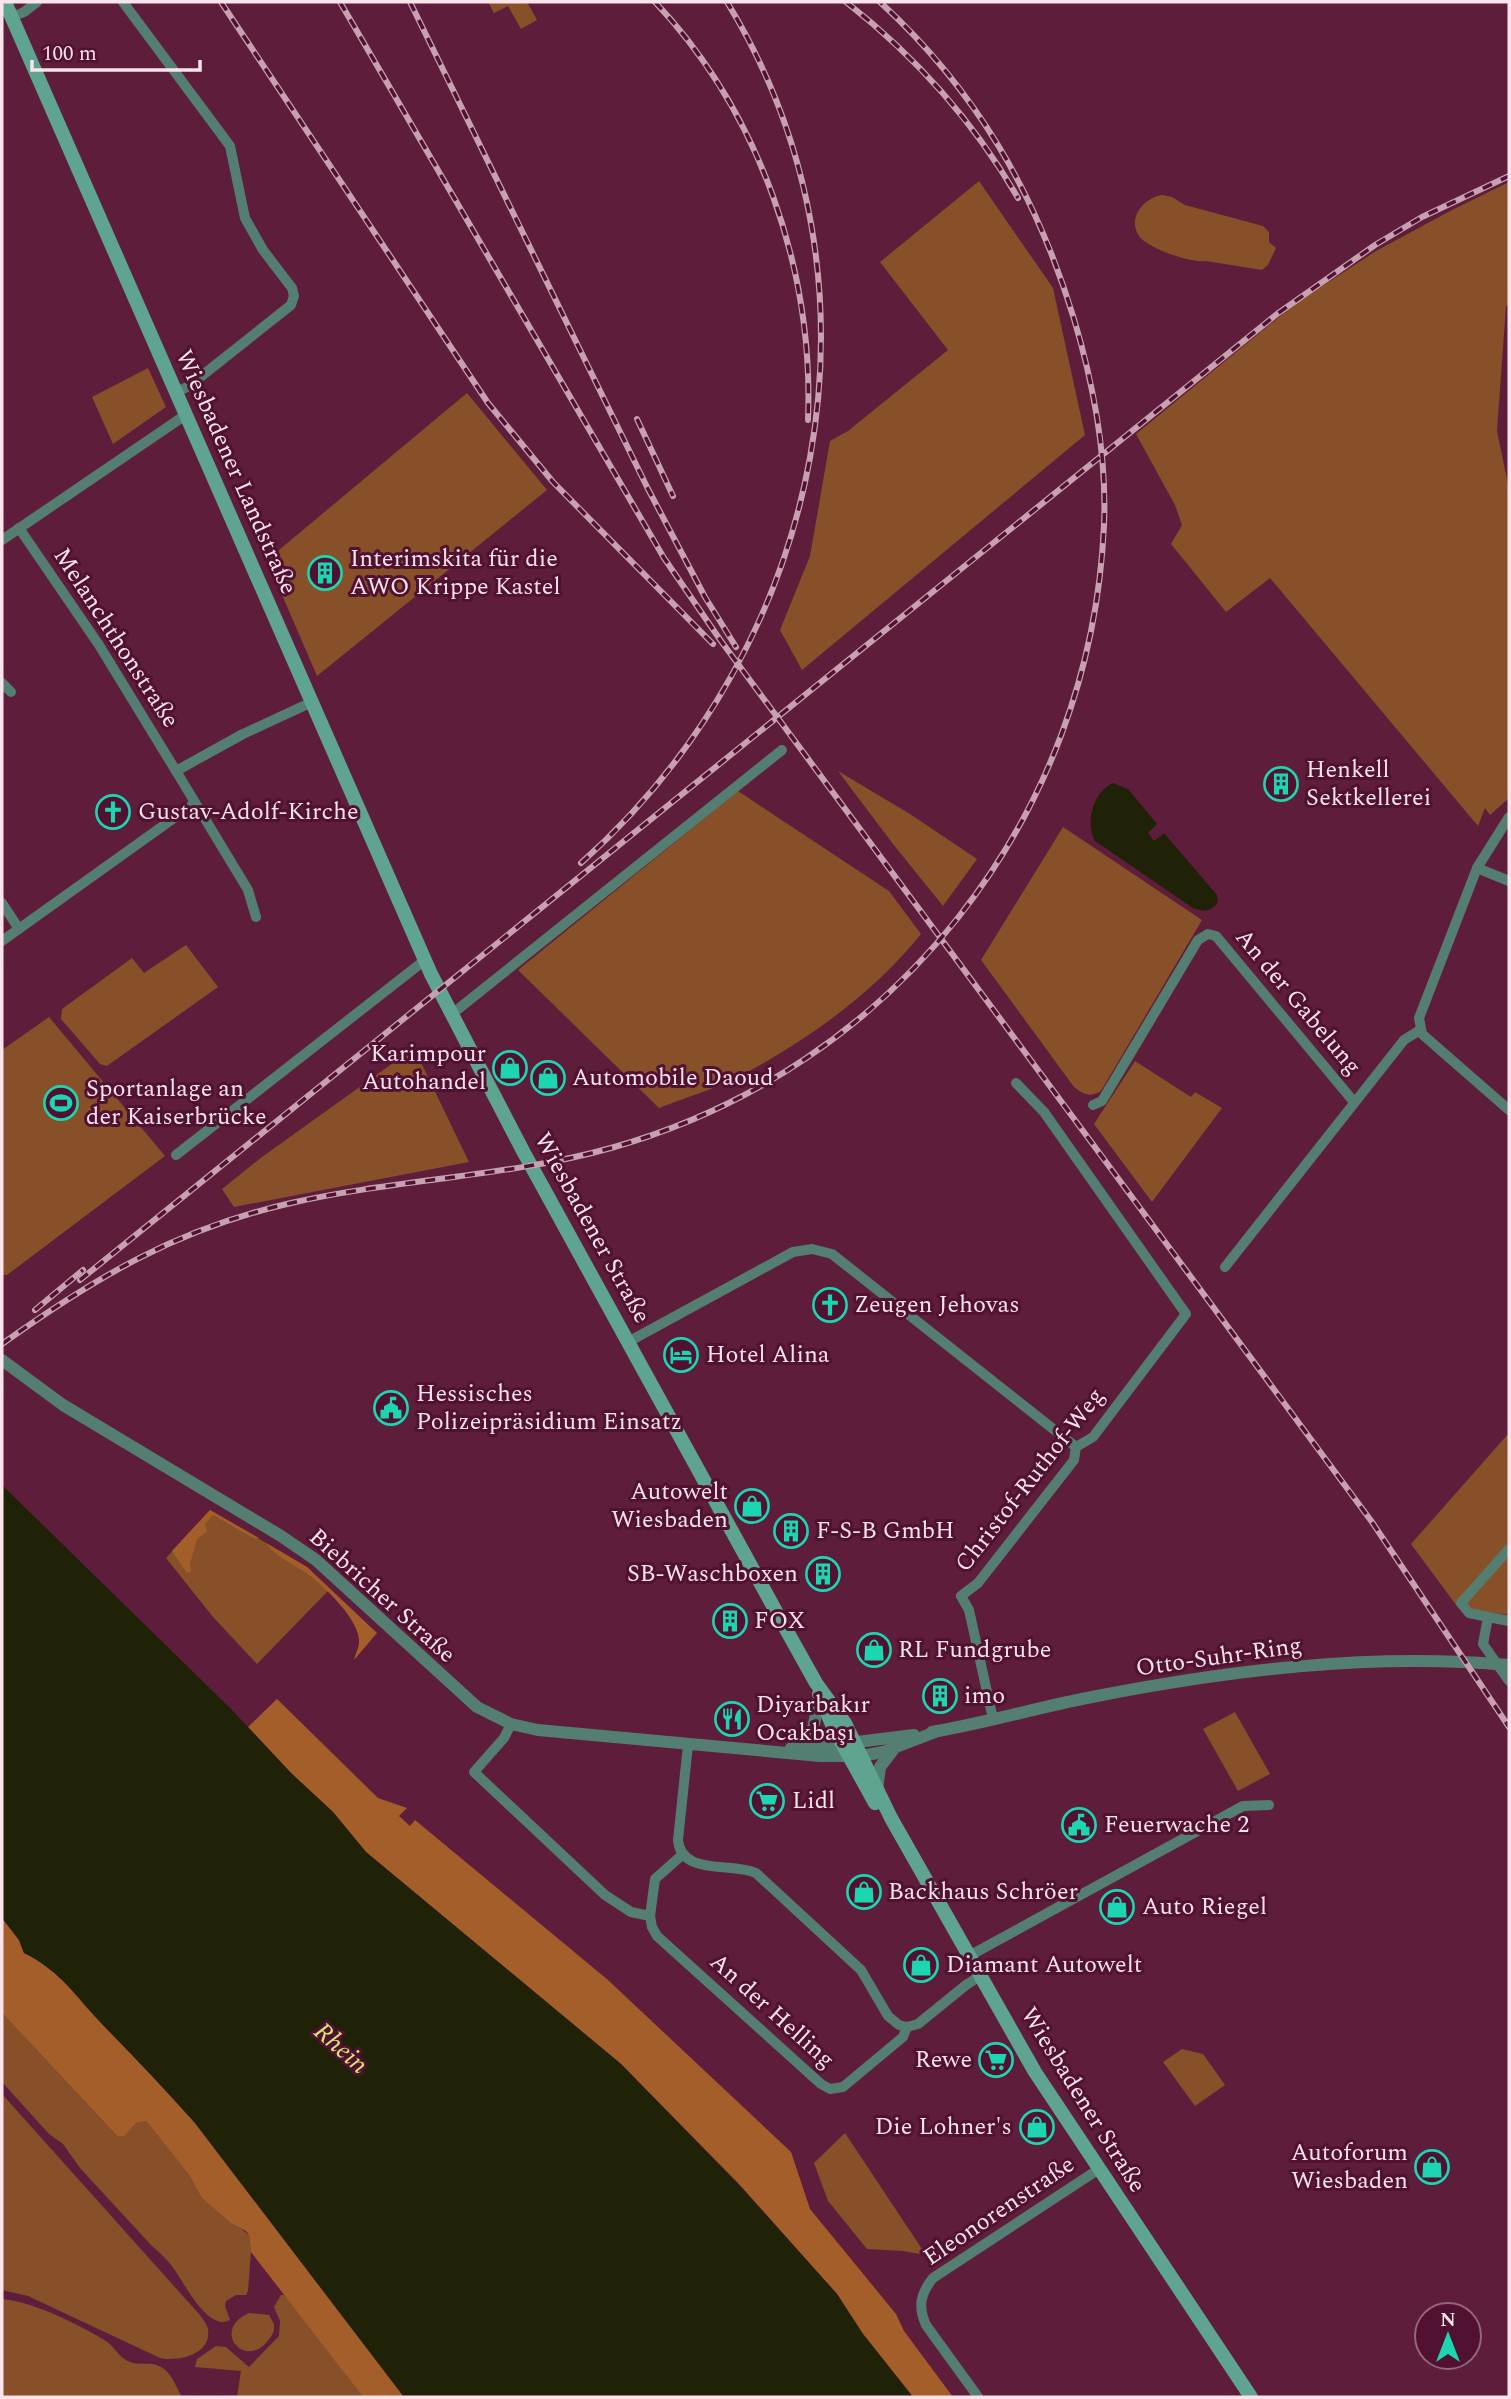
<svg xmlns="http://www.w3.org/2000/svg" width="1511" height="2399" font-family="Spectral,serif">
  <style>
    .green { fill: #875028 }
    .forest { fill: #a45e2a }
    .water { fill: #1f2206 }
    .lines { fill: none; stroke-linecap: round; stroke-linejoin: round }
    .minor { stroke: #547e71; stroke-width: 10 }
    .tertiary { stroke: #547e71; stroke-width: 12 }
    .secondary { stroke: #5fa491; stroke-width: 14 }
    .rail-casing { stroke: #c8a1b1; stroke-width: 6 }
    .rail { stroke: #511131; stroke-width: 3.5; stroke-dasharray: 10; stroke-linecap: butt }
    .labels { text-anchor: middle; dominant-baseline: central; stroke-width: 6; stroke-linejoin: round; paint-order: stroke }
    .street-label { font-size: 24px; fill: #fde3ec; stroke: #511131 }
    .poi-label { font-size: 24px; fill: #fde3ec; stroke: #511131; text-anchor: start }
    .water-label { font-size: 26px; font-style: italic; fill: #d9e671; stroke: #511131 }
  </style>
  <rect width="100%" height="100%" fill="#5d1d3b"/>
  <g class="green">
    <path d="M488,2h39l10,18 -16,9 -13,-23 -14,7z"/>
    <path d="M979,181l74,107 32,147 -283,235 -22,-40 30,-74 20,-115 18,-10 100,-81 -68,-88z"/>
    <path d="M1509,182v122l-3,2 -9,125 12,58v309l-19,17 -5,-7 -7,18 -208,-248 -44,34 -55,-68 11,-19 -7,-20 -39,-71 159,-130 81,-53 76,-41z"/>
    <path d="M1162,195l10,2 13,8 78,21 6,6v10l7,6 -8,17 -6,5 -56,-9c-13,3 -59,-13 -67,-25 -12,-17 4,-38 23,-41z"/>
    <path d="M148,368l18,39 -53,37 -21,-47z"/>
    <path d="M467,393l80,97 -230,186 -50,-116z"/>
    <path d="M838,771l72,43 67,45 -34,47 -50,-62z"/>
    <path d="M738,791l151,100 32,43c-46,58 -112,105 -177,140 -26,14 -57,23 -85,34l-141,-138z"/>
    <path d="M1063,827l139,93 -101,171c-11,7 -18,3 -27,-4l-93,-127z"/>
    <path d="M186,945l32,42 -111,79 -7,-2 -39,-45 1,-10 70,-51 12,15z"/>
    <path d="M49,1017l116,139 -158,119h-5v-225z"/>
    <path d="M414,1048l55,114 -235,45 -12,-18 40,-32z"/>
    <path d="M1135,1061l56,36 4,-5 27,16 -70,94 -58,-78z"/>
    <path d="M1509,1433v182l-50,-6 -48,-65z"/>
    <path d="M210,1510l97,57 23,22 -73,75 -44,-47 -47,-59z"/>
    <path d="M1235,1712l35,62 -32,17 -35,-62z"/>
    <path d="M2,2013l115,123h8l11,-13 10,-2 43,54 12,22 48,38 2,17 -3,39 -2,4h-10l-10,6 -1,5 5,14c-22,12 -45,-36 -56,-51 -6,-9 -15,-17 -23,-24l-71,-77 -17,-24 -14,-10 -47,-52z"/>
    <path d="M1182,2049l21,5 22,31 -30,21 -32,-44z"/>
    <path d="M2,2094l197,220c3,4 8,10 9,15 4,26 -30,33 -48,29l-132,-62 -26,-6z"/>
    <path d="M845,2133l81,122 -23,-4 -36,-2 -39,-48 -14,-38z"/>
    <path d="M281,2295h3l7,7 72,95h-126l4,-26 -46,-4 2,-8 19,-13 10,1 23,20 30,-31 1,-15 -6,-14z"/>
    <path d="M2,2299c30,2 78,26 104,42 9,6 13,17 24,21 10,4 22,-1 31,5 11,6 15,20 21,30h-180z"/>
    <path d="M249,2313l20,2 5,9v7c-23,47 -67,0 -25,-18z"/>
  </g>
  <g class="forest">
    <path d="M210,1510l49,28 -4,1 -42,-24 -8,9 2,8 -10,7 -7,25 1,8 -4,1 -15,-22z"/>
    <path d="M266,1543l41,24 70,66 -23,27c1,-5 4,-11 5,-16 3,-23 -37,-60 -54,-72 -14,-9 -29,-15 -39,-29z"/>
    <path d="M277,1699l101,99 29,10 -8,8 11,10 5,-6 193,160 183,172 19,57 86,105 8,17 49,66h-40l-50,-63 -26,-40 -98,-110 -118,-120 -255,-212 -33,-40 -42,-39 -43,-46z"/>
    <path d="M2,1918l17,22 5,13c38,19 51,43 79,72 31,32 62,64 92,98l209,274h-41l-112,-145 -2,-17 -3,-4 -15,-8 -30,-26 -12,-22 -43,-54 -10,2 -11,13h-8l-115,-123z"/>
  </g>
  <g class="water">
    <path d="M1113,783l15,6 29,35 -9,9 6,8 10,-8 53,62 1,7c-7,10 -14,10 -25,6l-98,-67c-10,-19 -2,-49 18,-58z"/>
    <path d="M2,1485l229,224 60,64 42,39 33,40 255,212 118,121 98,109 26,40 50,63h-509l-209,-274c-30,-34 -61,-66 -92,-98 -28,-29 -41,-53 -79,-72l-5,-13 -17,-22z"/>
  </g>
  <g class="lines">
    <g class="minor">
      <path d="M123,2l107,144 15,72 18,32 29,38 2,8 -3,9 -102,81 -12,6"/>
      <path d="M12,17l12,-5 13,-10"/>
      <path d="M19,528l80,117 77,126 72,119 8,27"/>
      <path d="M2,540l185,-126"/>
      <path d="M2,683l9,9"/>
      <path d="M176,771l67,-37 69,-32"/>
      <path d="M1509,817l-32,51 -58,150 3,16 87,76"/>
      <path d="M1477,868l32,13"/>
      <path d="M2,903l17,26"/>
      <path d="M2,941l193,-138"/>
      <path d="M452,1014l330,-264"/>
      <path d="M1093,1105l9,-4 96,-161 10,-6 8,2 138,166"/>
      <path d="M176,1155l249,-195"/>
      <path d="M1225,1267l179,-227 16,-10"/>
      <path d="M628,1342l165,-90 19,-3 20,5 244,193"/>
      <path d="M1488,1617l-19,-4 -8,-10 48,-54"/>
      <path d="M1509,1621l-21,-4 -5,27 26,37"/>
      <path d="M993,1719l-24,-109 -8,-14 17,-13 96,-123 2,-13 17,-10 93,-123 -142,-202 -28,-29"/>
      <path d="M511,1724l-7,14 -30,34 131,123 26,17 19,4 2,11 5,9 164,148 9,5 13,-2 60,-50 4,-10"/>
      <path d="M688,1745l-10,95c3,36 54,22 78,33l105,97 27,46 11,9 8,2 11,-3 48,-39 14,-9"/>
      <path d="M650,1916l5,-37 27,-24"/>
      <path d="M969,1956l274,-150 26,-1"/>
      <path d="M978,2397l-52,-72c-8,-18 -6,-31 7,-47l166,-109"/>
    </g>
    <g class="tertiary">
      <path d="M2,1360l61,45 218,131 35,24 161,147 34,17 27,6 282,26h41l22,-4 55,-21"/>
      <path d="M932,1732c54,-9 107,-25 160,-35 138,-27 277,-44 417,-32"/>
      <path d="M791,1748l22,-19 7,-34"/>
      <path d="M800,1749l114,-14"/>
      <path d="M877,1790l3,-23 13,-17"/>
    </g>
    <g class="secondary">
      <path d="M5,2l426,972 92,177 255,464 38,68 29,40 46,95 144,254 216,325"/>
      <path d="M819,1694l14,33 42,76"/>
    </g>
    <g class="rail-casing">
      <g id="rail">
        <path d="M221,2l267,401 65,79 160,162"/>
        <path d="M340,2l324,556 57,83 651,881 137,205"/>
        <path d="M410,2l238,487 57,108 31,50"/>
        <path d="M655,2c104,110 159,267 153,418"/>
        <path d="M846,2c69,54 128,120 172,196"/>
        <path d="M637,419l36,77"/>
        <path d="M581,863c243,-216 319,-578 146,-861"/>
        <path d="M80,1280l1197,-966 98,-69 47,-28 87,-41"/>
        <path d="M35,1310l48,-40"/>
        <path d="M2,1344c94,-67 175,-115 289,-141 106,-24 216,-26 320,-55 283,-79 480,-330 493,-623 3,-70 -10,-139 -30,-206 -38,-125 -97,-228 -194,-317"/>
      </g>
    </g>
    <use href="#rail" class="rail"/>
  </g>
  <defs>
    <g id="building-ring" transform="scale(1.75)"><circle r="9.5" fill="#511131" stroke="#1cd5b1" stroke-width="1.5"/><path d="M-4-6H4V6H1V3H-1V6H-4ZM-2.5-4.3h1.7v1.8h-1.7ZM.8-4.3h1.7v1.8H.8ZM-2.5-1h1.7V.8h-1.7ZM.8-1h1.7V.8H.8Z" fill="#1cd5b1"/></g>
    <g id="church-ring" transform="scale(1.75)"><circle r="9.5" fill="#511131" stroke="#1cd5b1" stroke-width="1.5"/><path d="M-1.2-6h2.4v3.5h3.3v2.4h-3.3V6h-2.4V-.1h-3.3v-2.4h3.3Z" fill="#1cd5b1"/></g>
    <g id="shop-ring" transform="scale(1.75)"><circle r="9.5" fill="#511131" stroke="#1cd5b1" stroke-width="1.5"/><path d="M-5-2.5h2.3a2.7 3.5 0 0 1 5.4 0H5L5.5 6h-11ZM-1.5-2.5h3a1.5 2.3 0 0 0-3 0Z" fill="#1cd5b1"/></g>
    <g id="stadium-ring" transform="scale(1.75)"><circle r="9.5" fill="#511131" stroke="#1cd5b1" stroke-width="1.5"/><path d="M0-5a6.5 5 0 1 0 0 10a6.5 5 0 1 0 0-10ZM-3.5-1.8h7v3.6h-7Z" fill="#1cd5b1"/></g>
    <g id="hotel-ring" transform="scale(1.75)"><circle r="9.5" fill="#511131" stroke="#1cd5b1" stroke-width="1.5"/><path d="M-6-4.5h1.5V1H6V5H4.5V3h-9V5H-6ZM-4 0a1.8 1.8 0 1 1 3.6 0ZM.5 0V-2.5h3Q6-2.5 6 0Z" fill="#1cd5b1"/></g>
    <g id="civic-ring" transform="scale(1.75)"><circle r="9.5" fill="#511131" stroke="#1cd5b1" stroke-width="1.5"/><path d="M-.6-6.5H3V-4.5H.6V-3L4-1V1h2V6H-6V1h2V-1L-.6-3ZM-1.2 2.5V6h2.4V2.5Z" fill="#1cd5b1"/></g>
    <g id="restaurant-ring" transform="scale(1.75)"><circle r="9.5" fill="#511131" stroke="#1cd5b1" stroke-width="1.5"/><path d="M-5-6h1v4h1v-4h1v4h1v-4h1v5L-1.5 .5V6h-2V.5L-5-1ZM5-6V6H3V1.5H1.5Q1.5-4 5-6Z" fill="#1cd5b1"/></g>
    <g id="supermarket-ring" transform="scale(1.75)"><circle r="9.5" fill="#511131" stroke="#1cd5b1" stroke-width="1.5"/><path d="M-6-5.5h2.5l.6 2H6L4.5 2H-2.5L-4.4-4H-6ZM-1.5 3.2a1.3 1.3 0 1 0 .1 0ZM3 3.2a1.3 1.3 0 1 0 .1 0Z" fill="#1cd5b1"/></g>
  </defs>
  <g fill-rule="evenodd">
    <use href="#building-ring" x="325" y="573"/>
    <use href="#building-ring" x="1281" y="784"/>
    <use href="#church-ring" x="113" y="812"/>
    <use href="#shop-ring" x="510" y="1068"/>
    <use href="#shop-ring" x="548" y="1078"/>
    <use href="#stadium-ring" x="61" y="1103"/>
    <use href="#church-ring" x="830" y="1305"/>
    <use href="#hotel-ring" x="681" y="1355"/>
    <use href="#civic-ring" x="391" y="1408"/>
    <use href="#shop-ring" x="752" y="1506"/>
    <use href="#building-ring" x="791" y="1531"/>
    <use href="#building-ring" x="823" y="1574"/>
    <use href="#building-ring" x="730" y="1621"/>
    <use href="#shop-ring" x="874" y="1650"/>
    <use href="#building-ring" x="940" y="1696"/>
    <use href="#restaurant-ring" x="732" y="1719"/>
    <use href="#supermarket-ring" x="767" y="1801"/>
    <use href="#civic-ring" x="1079" y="1825"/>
    <use href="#shop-ring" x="864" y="1892"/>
    <use href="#shop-ring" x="1117" y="1907"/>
    <use href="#shop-ring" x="921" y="1965"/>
    <use href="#supermarket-ring" x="996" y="2060"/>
    <use href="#shop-ring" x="1037" y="2127"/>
    <use href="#shop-ring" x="1432" y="2167"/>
  </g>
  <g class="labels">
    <g class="street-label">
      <text transform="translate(236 472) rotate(66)">Wiesbadener Landstraße</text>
      <text transform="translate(116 638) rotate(57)">Melanchthonstraße</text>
      <text transform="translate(1298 1002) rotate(50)">An der Gabelung</text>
      <text transform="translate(592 1228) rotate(61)">Wiesbadener Straße</text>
      <text transform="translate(1030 1480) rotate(-52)">Christof-Ruthof-Weg</text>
      <text transform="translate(382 1596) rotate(42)">Biebricher Straße</text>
      <text transform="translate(1219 1657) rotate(-8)">Otto-Suhr-Ring</text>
      <text transform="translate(772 2011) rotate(42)">An der Helling</text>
      <text transform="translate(1083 2100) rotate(58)">Wiesbadener Straße</text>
      <text transform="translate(999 2211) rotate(-34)">Eleonorenstraße</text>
    </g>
    <g class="poi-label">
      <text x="350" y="559">Interimskita für die<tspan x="350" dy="28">AWO Krippe Kastel</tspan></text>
      <text x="1306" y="770">Henkell<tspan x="1306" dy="28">Sektkellerei</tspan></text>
      <text x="138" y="812">Gustav-Adolf-Kirche</text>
      <text x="486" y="1054" text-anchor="end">Karimpour<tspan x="486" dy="28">Autohandel</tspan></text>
      <text x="572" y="1078">Automobile Daoud</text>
      <text x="86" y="1089">Sportanlage an<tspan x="86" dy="28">der Kaiserbrücke</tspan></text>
      <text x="854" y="1305">Zeugen Jehovas</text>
      <text x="706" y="1355">Hotel Alina</text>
      <text x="416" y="1394">Hessisches<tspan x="416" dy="28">Polizeipräsidium Einsatz</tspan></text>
      <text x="728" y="1492" text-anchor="end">Autowelt<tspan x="728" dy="28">Wiesbaden</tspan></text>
      <text x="816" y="1531">F-S-B GmbH</text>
      <text x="798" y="1574" text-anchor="end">SB-Waschboxen</text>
      <text x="754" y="1621">FOX</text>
      <text x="898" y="1650">RL Fundgrube</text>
      <text x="964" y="1696">imo</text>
      <text x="756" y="1705">Diyarbakır<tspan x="756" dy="28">Ocakbaşı</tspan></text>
      <text x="792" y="1801">Lidl</text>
      <text x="1104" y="1825">Feuerwache 2</text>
      <text x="888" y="1892">Backhaus Schröer</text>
      <text x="1142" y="1907">Auto Riegel</text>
      <text x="946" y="1965">Diamant Autowelt</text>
      <text x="972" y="2060" text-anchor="end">Rewe</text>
      <text x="1012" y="2127" text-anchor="end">Die Lohner's</text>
      <text x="1408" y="2153" text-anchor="end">Autoforum<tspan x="1408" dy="28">Wiesbaden</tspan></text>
    </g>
    <g class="water-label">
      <text transform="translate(341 2048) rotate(42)">Rhein</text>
    </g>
  </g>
  <rect width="1511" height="2399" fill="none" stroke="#fde3ec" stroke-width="7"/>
  <g transform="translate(1448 2336)"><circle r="33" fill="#511131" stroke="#96657c" stroke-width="2"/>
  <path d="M0-5L12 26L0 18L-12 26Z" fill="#1cd5b1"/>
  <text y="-10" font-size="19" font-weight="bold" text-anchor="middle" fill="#fde3ec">N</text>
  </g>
  <path d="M32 60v10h168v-10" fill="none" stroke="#fde3ec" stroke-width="3.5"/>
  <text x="42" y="60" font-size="21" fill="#fde3ec" stroke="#511131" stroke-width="5" paint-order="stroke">100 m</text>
</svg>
